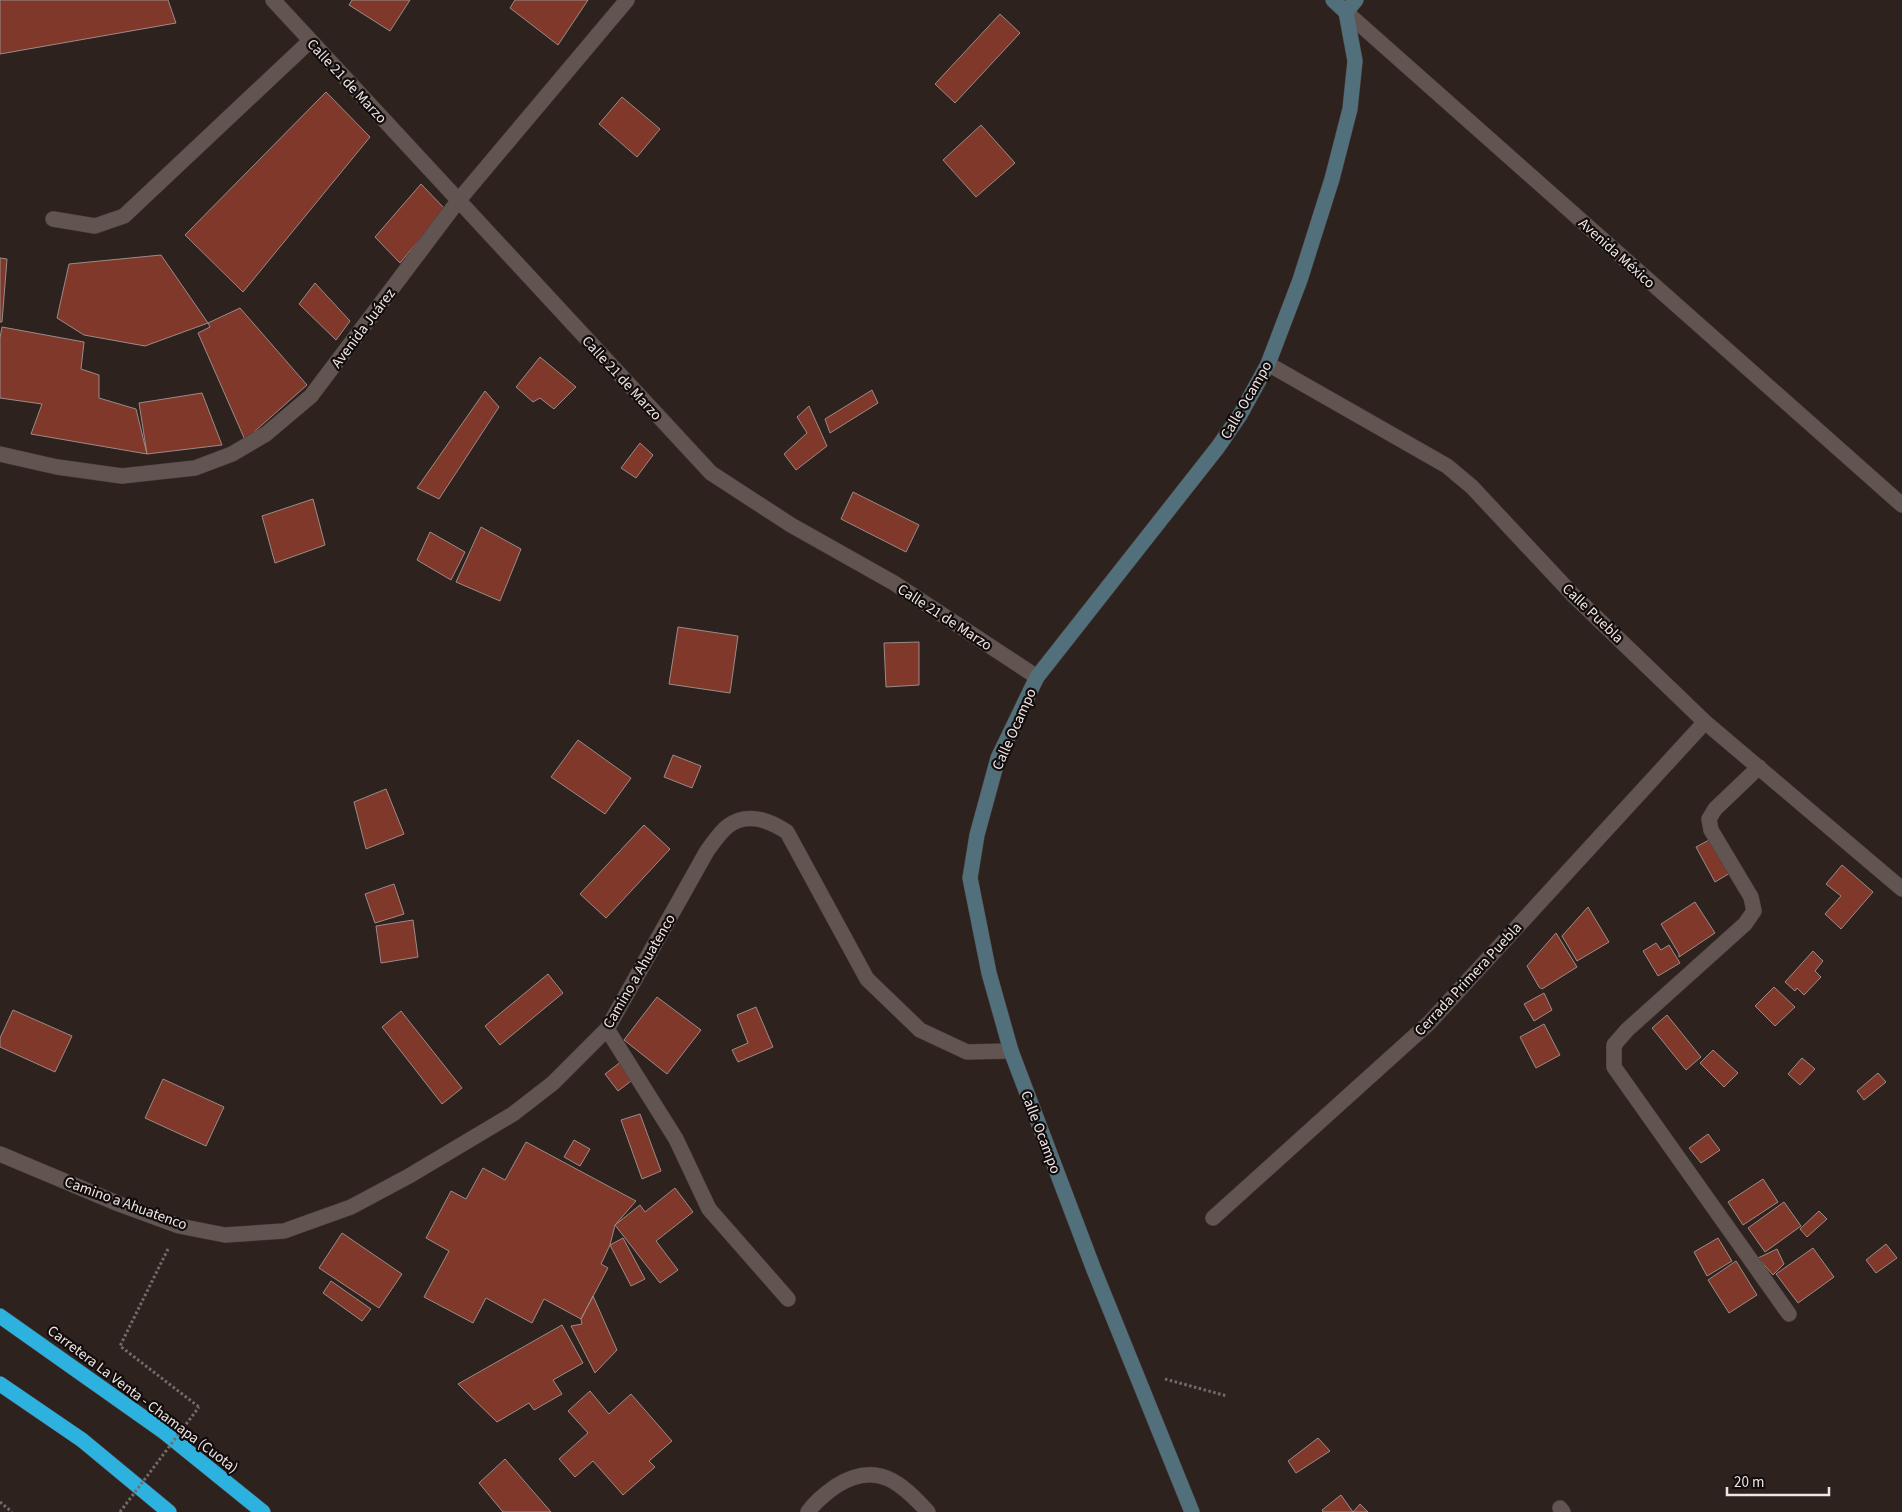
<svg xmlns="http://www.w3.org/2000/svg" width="1902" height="1512" viewBox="0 0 1902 1512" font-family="'Source Sans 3',sans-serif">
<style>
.building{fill:#80382b;stroke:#9a8b88}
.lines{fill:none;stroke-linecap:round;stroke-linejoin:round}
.street-casing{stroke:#4a403e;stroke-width:16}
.secondary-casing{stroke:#4a403e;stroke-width:16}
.highway-casing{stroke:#4a403e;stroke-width:16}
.path{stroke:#756b68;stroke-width:3;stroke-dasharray:2.5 2.5;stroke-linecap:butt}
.street{stroke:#625451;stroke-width:15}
.secondary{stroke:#52707b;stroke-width:15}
.highway{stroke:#2db1de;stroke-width:15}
.path-bridge{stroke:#756b68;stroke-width:3;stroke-dasharray:2.5 2.5;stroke-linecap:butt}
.labels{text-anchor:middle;stroke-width:4.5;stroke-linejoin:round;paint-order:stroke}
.street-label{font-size:15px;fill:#eee6e4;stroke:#120d0c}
</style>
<rect width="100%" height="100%" fill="#2e221f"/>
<path class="building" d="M0 0H168L176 23 0 54Z
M352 0H410L390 31 349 5Z
M515 0H588L558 45 510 8Z
M1000 14 1020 33 955 103 935 84Z
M326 92 370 137 243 292 185 235Z
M622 97 660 129 637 157 599 124Z
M981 125 1015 163 976 197 943 160Z
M421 184 445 209 400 263 375 237Z
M161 255 208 323 145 346 84 335 57 318 69 264Z
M0 258 7 259 2 322H0Z
M315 283 350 321 336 340 299 304Z
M240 308 307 385 245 440 198 333 210 327 208 323Z
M2 327 84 342 81 369 99 375V398L136 409 147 454 31 434 42 404 0 398V338Z
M540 357 576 387 554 409 540 398 533 402 516 387Z
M872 390 878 403 830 433 825 419Z
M485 391 499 407 439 499 417 488Z
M202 393 222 445 147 454 139 403Z
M809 406 827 446 796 470 784 454 807 433 797 417Z
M640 443 653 455 636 478 621 468Z
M853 492 919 525 906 552 841 519Z
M313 499 325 545 275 563 262 516Z
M481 527 521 549 500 601 456 582Z
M430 532 465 552 451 580 417 560Z
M678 627 738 636 730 693 669 684Z
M919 642V685L886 687 884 643Z
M578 740 631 778 605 814 551 777Z
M673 755 701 766 692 788 664 777Z
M386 789 404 834 366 849 354 802Z
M644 825 670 849 606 918 580 894Z
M1711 839 1730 873 1715 882 1696 847Z
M1842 865 1873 892 1841 929 1825 914 1841 896 1826 884Z
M394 884 404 914 375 923 365 894Z
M1695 902 1715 933 1679 957V954L1661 924Z
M1588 907 1609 942 1577 961 1562 936Z
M413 920 418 957 381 963 376 926Z
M1556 933 1577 967 1542 989 1539 987 1527 966Z
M1656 943 1661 950 1669 945 1680 963 1658 976 1643 951Z
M1813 951 1823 961 1815 971 1821 977 1804 995 1797 988 1795 991 1785 982Z
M548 974 563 993 500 1045 485 1026Z
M1774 987 1795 1007 1775 1026 1755 1006Z
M1544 993 1552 1010 1534 1021 1524 1004Z
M657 997 701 1030 667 1074 624 1040Z
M756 1007 773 1047 738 1062 732 1050 748 1043 737 1015Z
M13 1010 72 1036 55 1072 0 1047V1038Z
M401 1011 462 1088 442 1104 382 1027Z
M1667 1015 1701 1057 1686 1070 1652 1028Z
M1544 1024 1560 1055 1536 1068 1520 1037Z
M1713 1050 1738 1073 1724 1087 1700 1063Z
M1802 1058 1815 1069 1800 1085 1788 1074Z
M622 1061 635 1078 618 1091 605 1074Z
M1878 1073 1886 1082 1864 1100 1857 1091Z
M163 1079 224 1107 206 1146 145 1118Z
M640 1114 661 1171 642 1179 621 1120Z
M1708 1134 1720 1150 1701 1163 1689 1148Z
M574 1140 590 1149 580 1166 564 1157Z
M526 1142 636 1201 615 1225 610 1245 601 1264 608 1268 581 1319 544 1299 532 1323 486 1298 473 1323 424 1297 449 1251 426 1238 451 1191 466 1199 483 1168 505 1180Z
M1763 1179 1778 1202 1743 1225 1728 1202Z
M675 1188 693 1212 656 1241 678 1270 660 1283 615 1225 640 1205 645 1212Z
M1784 1202 1801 1226 1765 1252 1748 1228Z
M1819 1211 1827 1219 1807 1237 1800 1229Z
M342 1233 402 1274 379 1308 319 1268Z
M623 1238 645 1279 631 1286 610 1245Z
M1718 1238 1732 1261 1707 1276 1694 1252Z
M1886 1244 1897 1258 1876 1273 1866 1260Z
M1813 1248 1834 1277 1798 1303 1776 1274Z
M1777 1249 1784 1264 1773 1275 1758 1258Z
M1736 1261 1757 1295 1729 1313 1708 1280Z
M331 1281 371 1309 362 1321 323 1293Z
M593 1296 617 1350 595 1373 571 1326 582 1324 581 1319Z
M562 1325 583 1363 553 1380 562 1394 534 1410 529 1403 497 1422 458 1384Z
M590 1391 609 1414 631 1394 672 1441 649 1461 655 1467 623 1495 593 1461 575 1477 559 1459 588 1433 568 1411Z
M1318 1438 1330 1451 1296 1473 1288 1461Z
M505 1459 551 1512H503L479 1483Z
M1341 1495 1353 1512 1360 1504 1368 1512H1323L1322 1510Z"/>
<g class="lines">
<g class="street-casing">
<path id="street" d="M273 0 711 473 791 525 894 583 1037 677
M1346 12 1902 505
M53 219 95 226 124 216 310 41
M1268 364 1447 466 1472 487 1573 595 1705 722 1902 889
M0 454 57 467 122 476 195 468 232 454 266 434 311 396 458 201 627 0
M1759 767 1715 809 1709 819 1711 830 1751 897 1754 911 1745 924 1627 1030 1614 1045V1067L1789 1314
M607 1029 676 1139 709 1209 788 1299
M0 1154 119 1204 179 1226 225 1235 284 1231 351 1207 409 1176 513 1114 553 1083 607 1029 707 851C713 843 720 832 728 826 747 812 769 820 787 832L867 979 920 1030 967 1052 1011 1051
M1213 1218 1429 1023 1705 722
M1560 1508 1563 1512
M808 1512C815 1502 826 1493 836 1486 876 1461 900 1481 928 1512"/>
</g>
<g class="secondary-casing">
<path id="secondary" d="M1333 0 1346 12
M1346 12 1356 0
M1192 1512 1094 1270 1011 1051 989 973 970 878 977 835 998 758 1037 677 1218 447 1240 415 1268 364 1300 280 1332 179 1350 109 1355 61 1346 12"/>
</g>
<g class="highway-casing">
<path id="highway" d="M0 1316 164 1432 263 1512
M0 1384 82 1440 169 1512"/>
</g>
<path class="path" d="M168 1249 120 1346 199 1407
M1165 1379 1227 1396
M0 1502 12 1512"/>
<use href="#street" class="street"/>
<use href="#secondary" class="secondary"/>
<use href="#highway" class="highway"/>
<path class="path-bridge" d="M120 1512 199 1407"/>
</g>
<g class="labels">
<g class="street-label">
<text transform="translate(347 81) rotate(47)" y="5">Calle 21 de Marzo</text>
<text transform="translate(1617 253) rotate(42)" y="5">Avenida México</text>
<text transform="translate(363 328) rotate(-53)" y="5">Avenida Juárez</text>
<text transform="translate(622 378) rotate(47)" y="5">Calle 21 de Marzo</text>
<text transform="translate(1246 400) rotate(-60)" y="5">Calle Ocampo</text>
<text transform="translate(1593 613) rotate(44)" y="5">Calle Puebla</text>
<text transform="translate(945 617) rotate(33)" y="5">Calle 21 de Marzo</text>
<text transform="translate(1014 729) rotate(-66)" y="5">Calle Ocampo</text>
<text transform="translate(639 971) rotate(-60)" y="5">Camino a Ahuatenco</text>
<text transform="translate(1468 979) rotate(-47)" y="5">Cerrada Primera Puebla</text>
<text transform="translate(1041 1132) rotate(69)" y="5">Calle Ocampo</text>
<text transform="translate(126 1203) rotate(20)" y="5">Camino a Ahuatenco</text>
<text transform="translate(143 1399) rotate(37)" y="5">Carretera La Venta - Chamapa (Cuota)</text>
</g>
</g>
<path d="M1727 1487v8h102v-8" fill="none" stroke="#eee6e4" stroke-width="2.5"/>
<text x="1734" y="1487" font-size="15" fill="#eee6e4" stroke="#120d0c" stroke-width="4" paint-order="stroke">20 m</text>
</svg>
